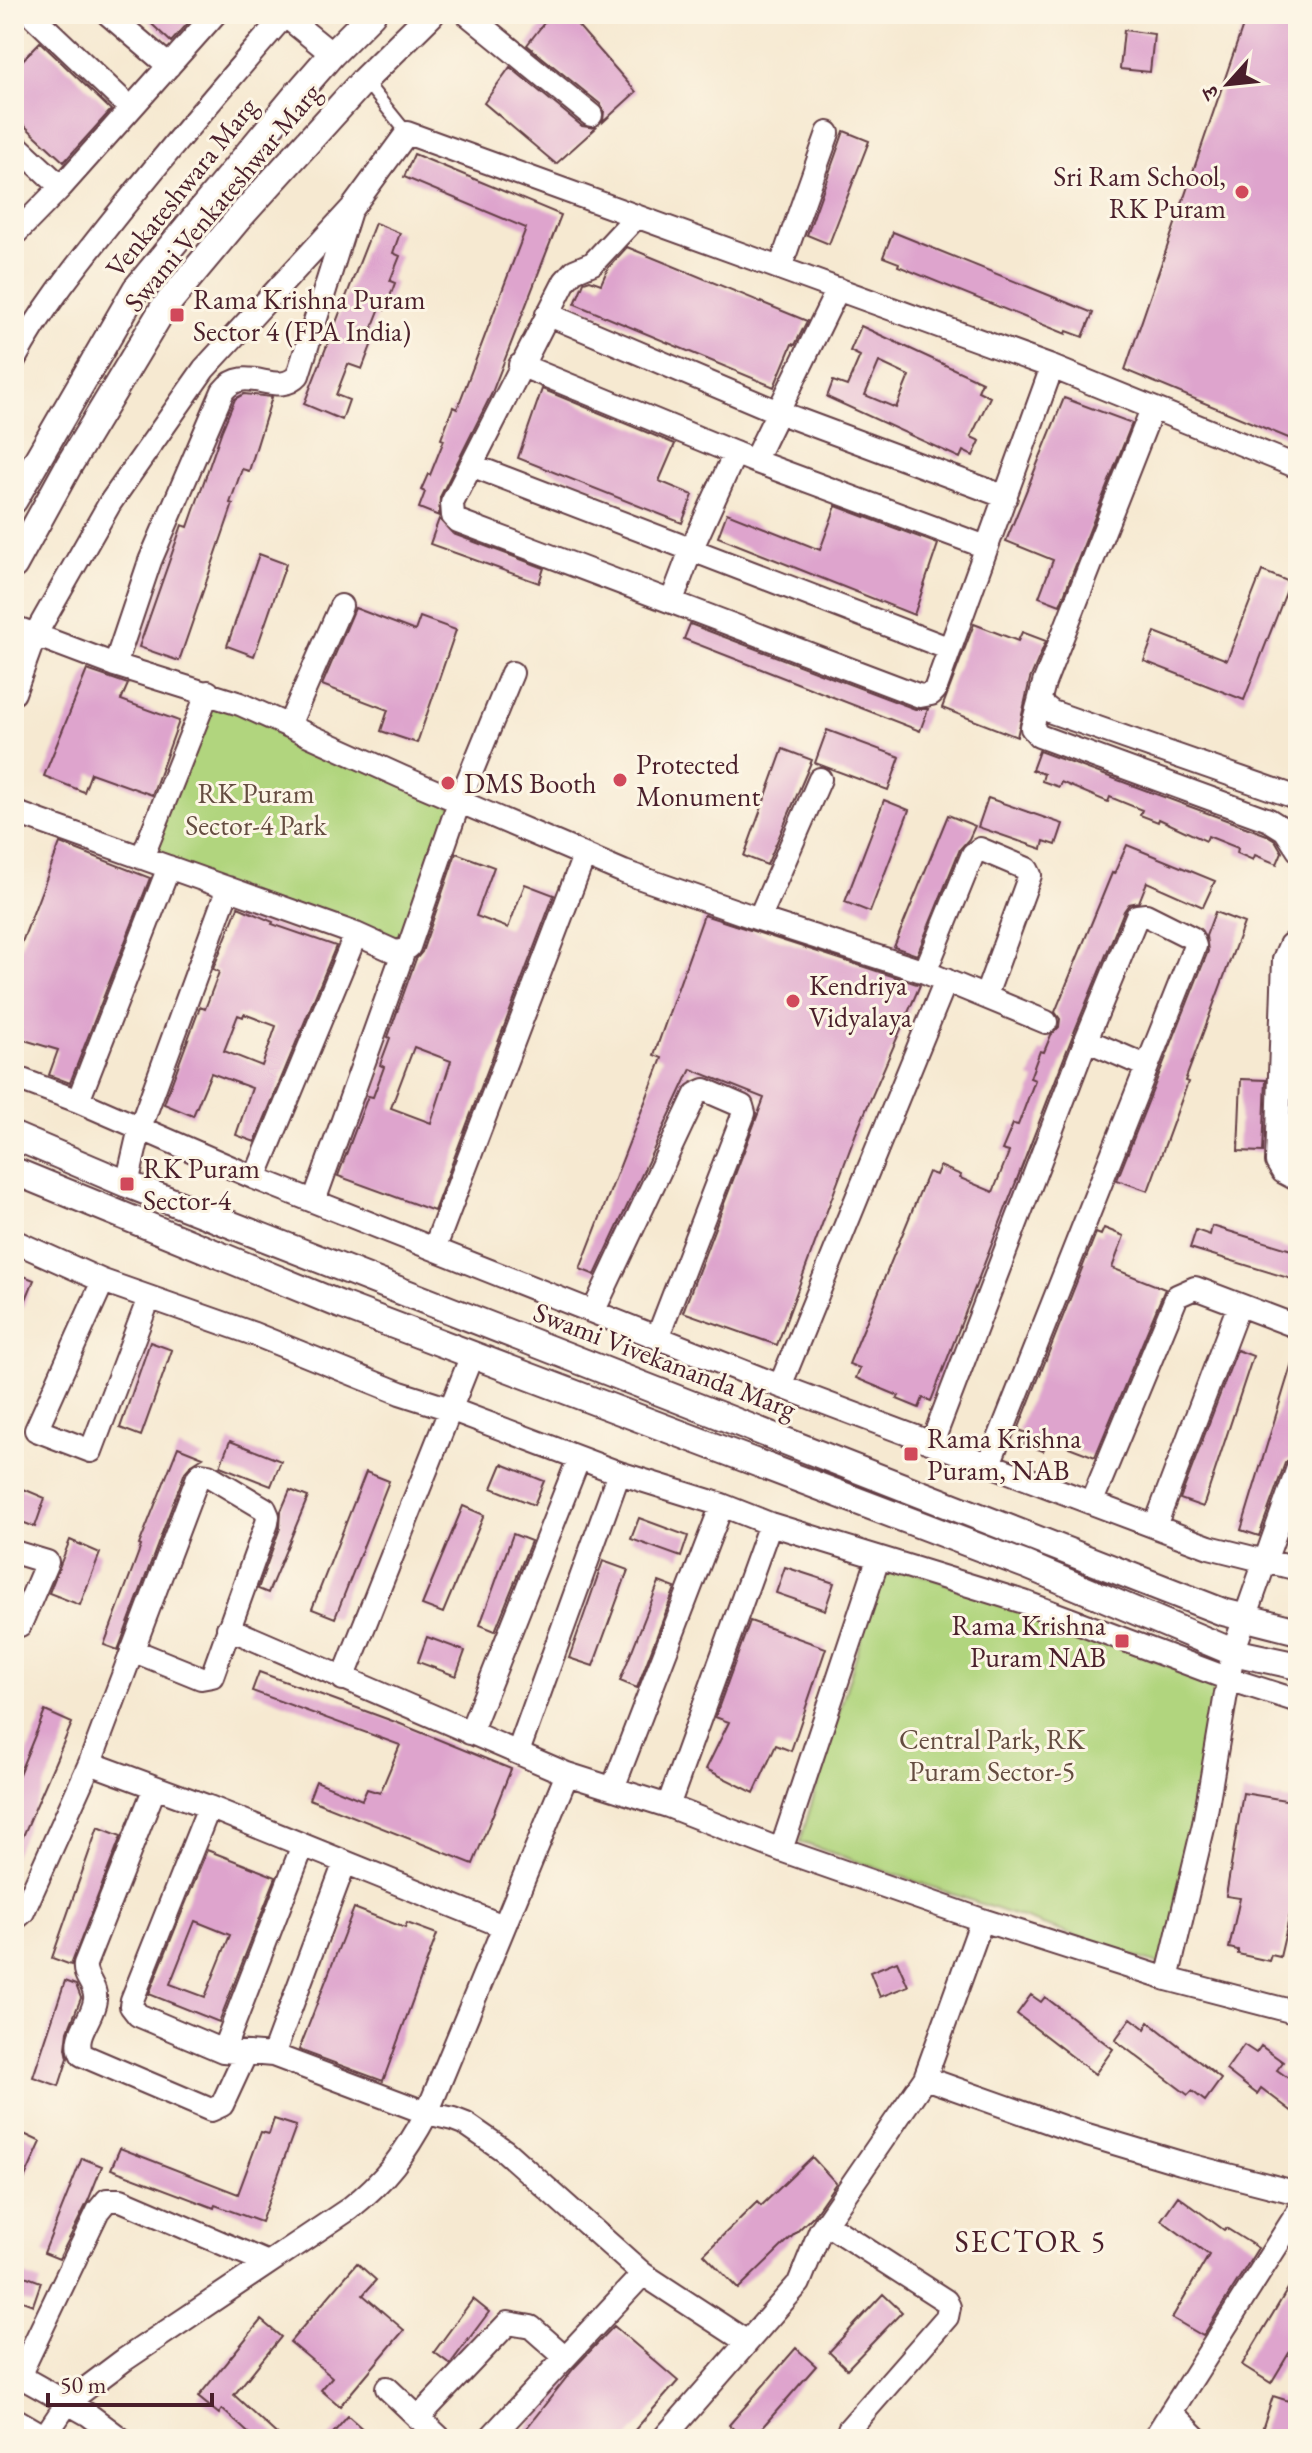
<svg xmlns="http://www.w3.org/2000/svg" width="1312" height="2453" viewBox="0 0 1312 2453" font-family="'EB Garamond','Noto Serif Devanagari',serif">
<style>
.green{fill:#b1d57e;stroke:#7e7a54;stroke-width:2}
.building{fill:#dea4cd;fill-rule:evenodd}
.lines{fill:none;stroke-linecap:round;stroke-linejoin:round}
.service-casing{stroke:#643d44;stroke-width:15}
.minor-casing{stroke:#643d44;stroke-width:26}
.tertiary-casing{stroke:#643d44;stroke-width:30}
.service{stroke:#fff;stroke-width:11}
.minor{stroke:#fff;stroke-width:22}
.tertiary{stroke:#fff;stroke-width:26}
.poi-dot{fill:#d1495b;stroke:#fcf5e5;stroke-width:3}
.labels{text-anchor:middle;stroke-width:6;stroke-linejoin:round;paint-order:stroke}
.poi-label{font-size:28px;fill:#4a1f2b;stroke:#fcf5e5;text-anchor:start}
.street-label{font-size:28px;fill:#4a1f2b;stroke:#fcf5e5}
.park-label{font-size:28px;fill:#644c40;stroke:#fcf5e5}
.neighbourhood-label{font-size:30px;letter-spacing:2px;fill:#4a1f2b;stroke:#fcf5e5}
</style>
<rect width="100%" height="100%" fill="#fcf5e5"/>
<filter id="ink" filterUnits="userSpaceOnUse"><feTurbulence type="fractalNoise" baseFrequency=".0125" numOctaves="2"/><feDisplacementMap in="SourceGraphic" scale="16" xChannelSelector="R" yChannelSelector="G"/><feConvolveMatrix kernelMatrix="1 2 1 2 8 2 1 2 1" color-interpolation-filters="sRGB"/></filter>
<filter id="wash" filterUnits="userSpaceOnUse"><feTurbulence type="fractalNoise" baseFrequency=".006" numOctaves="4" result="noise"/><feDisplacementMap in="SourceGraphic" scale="32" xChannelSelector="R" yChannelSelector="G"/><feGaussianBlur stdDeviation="1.8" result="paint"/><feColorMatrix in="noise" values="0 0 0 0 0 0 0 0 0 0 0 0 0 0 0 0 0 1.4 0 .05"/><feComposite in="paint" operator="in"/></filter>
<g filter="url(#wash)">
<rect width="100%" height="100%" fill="#f6e9d1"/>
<path class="green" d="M208 692 457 808 403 953 142 858Z
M884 1563 937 1580 1227 1687 1163 1966 800 1842Z"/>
<g id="blocks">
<path class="building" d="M141 14H185L191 20 171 42Z
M551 14H568L636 92 603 122 604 111 600 104 527 45Z
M1247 14H1298V442L1125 370Z
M1124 30 1154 34 1150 72 1120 69Z
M40 42 111 110 64 162 14 116V69Z
M510 67 582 126 596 128 556 164 484 103Z
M844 131 869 141 829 244 807 235Z
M414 154 561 215 491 395 440 497 439 516 419 508 425 492 421 490 428 474 430 475 444 440 441 439 453 407 457 409 526 228 404 177Z
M375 223 400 233 393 253 400 256 390 281 395 283 385 310 380 308 367 341 372 343 362 369 348 364 336 395 349 400 342 420 304 404Z
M893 232 1093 313 1083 337 1067 331 1066 334 898 266 899 263 883 257Z
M627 247 807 321 795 345 792 344 774 387 575 304 584 282 590 280 601 284 608 268Z
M861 326 982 382 978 391 990 397 971 437 980 441 973 456 963 451 960 458 827 397 833 381 847 386 860 356 850 351ZM879 362 909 376 896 408 865 395Z
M542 389 675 444 659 481 693 495 682 523 518 458Z
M244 394 272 397 249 471 242 469 230 503 233 504 179 661 139 647 182 525 188 527 222 430 235 399Z
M1064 398 1132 423 1060 605 1039 597 1053 560 1006 541Z
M836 506 938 544 914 615 718 537 727 513 820 550Z
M439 519 453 534 544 568 539 583 430 544Z
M259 554 286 564 254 656 227 646Z
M1262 571 1290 582 1244 700 1144 661 1155 632 1227 660Z
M355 608 415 631 420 617 456 630 417 743 381 731 388 710 322 685Z
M690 624 915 709H928L920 731 684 639Z
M974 624 1018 641 1022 632 1046 641 1030 679 1017 737 942 708Z
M87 670 128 684 121 700 179 721 152 795 91 773 84 792 44 776Z
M827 730 900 757 888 790 815 763Z
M783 749 812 760 767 865 744 856Z
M1039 751 1267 835 1275 840 1282 852 1277 864 1255 855 1253 860 1237 853 1238 848 1208 836 1206 841 1159 819 1158 822 1140 815 1142 810 1110 797 1108 802 1061 782 1059 787 1042 781 1044 774 1032 770Z
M988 798 1063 824 1056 845 1044 841 1042 849 978 827Z
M884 800 909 810 870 912 845 902Z
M948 815 975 826 969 839 960 849 917 955 894 947Z
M60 843 150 878 70 1083 49 1075 58 1050 14 1037V963Z
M1127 845 1215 881 1203 907 1147 882 1139 902 1129 904 1124 911 1073 1035 931 1401 923 1398 919 1408 897 1399 899 1396 856 1378 860 1368 849 1364 928 1172 936 1175 940 1166 961 1175 960 1178 993 1192 1009 1152 1002 1150 1013 1124 1018 1125 1035 1080 1030 1078 1040 1051 1044 1052 1051 1035 1059 1027 1060 1019 1055 1012 1112 873 1114 874Z
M456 853 494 867 476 916 508 928 525 884 554 895 434 1211 338 1176 368 1096 373 1097 384 1067 380 1065 390 1038 388 1037 416 959 422 952ZM414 1047 451 1061 431 1123 391 1108Z
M238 907 273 922 272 924 336 946 255 1142 236 1135 252 1088 211 1073 193 1116 164 1104 200 1007 205 1009 219 972 213 969ZM244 1014 276 1026 262 1066 224 1051 238 1015 243 1017Z
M1215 912 1244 923 1185 1081 1188 1082 1148 1191 1117 1180 1208 951 1206 936Z
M704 915 920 985 856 1133 777 1345 683 1312 764 1098 691 1069 595 1275 580 1269 662 1058 654 1055Z
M1241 1079 1266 1080 1263 1152 1238 1151Z
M1294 1081H1298V1133H1292Z
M1212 1226 1298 1252V1281L1190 1248 1196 1230 1210 1235Z
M1104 1228 1124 1236 1112 1268 1165 1289 1095 1457 1048 1439 1043 1451 1024 1444 1028 1433 1018 1430 1096 1233 1101 1235Z
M14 1272 34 1280 15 1326H14Z
M150 1342 172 1350 141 1436 120 1428Z
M1237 1350 1253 1356 1203 1507 1180 1499Z
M1294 1356H1298V1444L1295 1454 1285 1463 1259 1536 1241 1530Z
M230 1441 281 1461 271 1486 220 1466Z
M178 1447 203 1457 192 1464 185 1472 118 1650 104 1645 141 1546 139 1545Z
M502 1464 544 1481 534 1505 492 1488Z
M366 1472 389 1481 335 1618 312 1609Z
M14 1485 45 1498 35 1527 14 1519Z
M290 1490 308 1497 268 1593 258 1589 280 1528 281 1511Z
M463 1506 484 1515 443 1613 422 1605Z
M639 1518 688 1536 681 1557 631 1539Z
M513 1534 531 1541 495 1631 480 1625Z
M70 1540 100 1553 80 1605 49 1593Z
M603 1561 628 1570 593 1666 569 1658Z
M785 1567 834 1583 825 1610 776 1593Z
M659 1582 675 1588 637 1688 620 1681Z
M750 1621 826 1648 791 1751 776 1745 754 1793 706 1769 729 1722 715 1717Z
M427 1637 465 1651 456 1676 418 1662Z
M259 1672 398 1723 511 1769 473 1864 309 1799 316 1781 362 1800 367 1789 380 1793 400 1745 252 1691Z
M45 1711 72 1723 14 1857V1786Z
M1243 1793 1298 1802V1911L1291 1910 1280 1957 1271 1955 1269 1961 1238 1954V1950L1229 1948 1240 1898 1226 1896Z
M98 1827 121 1836 71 1965 52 1958Z
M207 1850 276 1877 219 2022 149 1994ZM195 1921 230 1935 205 1997 170 1984Z
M354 1908 405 1928 407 1923 437 1934 383 2081 299 2050Z
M897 1961 908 1986 880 1997 870 1972Z
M65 1981 76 1985 81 1998 68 2031 66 2048 68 2058 59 2086 33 2077Z
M1031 1995 1041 2002 1045 1997 1113 2049 1095 2074 1017 2014Z
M1131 2018 1145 2029 1149 2022 1221 2079 1205 2101 1192 2091 1188 2095 1115 2040Z
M1244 2045 1256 2053 1261 2046 1283 2062 1277 2070 1298 2085V2116L1261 2088 1257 2094 1226 2070Z
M274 2119 296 2126 261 2222 215 2205 214 2208 111 2169 120 2148 238 2194 261 2132 269 2134Z
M24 2134 41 2142 14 2202V2157Z
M812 2157 836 2183 813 2216 738 2289 704 2254 757 2202 761 2206Z
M82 2158 102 2166 88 2201 59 2259 44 2253Z
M1178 2196 1224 2230 1226 2228 1258 2248 1203 2336 1172 2318 1209 2255 1161 2220Z
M357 2263 376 2280 363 2295 404 2330 340 2406 321 2390 332 2377 290 2342Z
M14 2272 41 2282 33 2305 14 2298Z
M1298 2272V2338L1271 2383 1242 2365Z
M883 2294 902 2312 847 2369 829 2352Z
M473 2299 489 2312 450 2364 434 2352Z
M261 2320 281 2337 234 2395 282 2439H255L222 2409 219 2414 198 2397Z
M614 2326 678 2381 627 2439H518L574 2368Z
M796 2348 816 2366 752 2439H745L729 2425Z
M1273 2396 1298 2404V2439H1259Z
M348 2416 374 2439H328Z"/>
</g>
</g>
<g filter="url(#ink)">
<use href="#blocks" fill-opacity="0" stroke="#643d44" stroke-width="2"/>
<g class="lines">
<g class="service-casing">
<path id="service" d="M365 81 407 133"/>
</g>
<g class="minor-casing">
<path id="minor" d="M31 14 130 108
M108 14 169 66
M283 14 332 54
M467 14 591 115
M14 143 61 187
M636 217 593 263 574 271 565 281 452 503 453 516 458 521 920 696 931 694 935 690 1052 367
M14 235 61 187 215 14
M780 268 828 133
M547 314 778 412 1006 497
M14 360C43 306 82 259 120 211 173 145 228 80 285 15
M520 365 754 461 986 547
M1152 409 1044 683 1039 702 1052 712 1298 798
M754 461 838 289
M471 465 950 649
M672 600 691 550 735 453
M14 627 115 665 240 704 402 777 624 872 759 919 925 972 1046 1022
M115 665 150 561 223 391C246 362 277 399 298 375L349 214
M14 693 35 635 110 503 204 369 352 208 407 133 1052 367 1298 467
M1039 702 1032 728 1039 736 1269 820 1285 830 1298 850
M289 725 341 606
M14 812 356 934 398 953 409 947 459 802 512 673
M142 858 208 692
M759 919 820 779
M1298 939 1290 945 1284 959 1277 1162 1283 1172 1298 1180
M925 972 973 854 980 849 1027 869 1030 875 986 995
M1086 1040 1146 1066
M14 1077 78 1101 255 1178 780 1386 1209 1547 1298 1569
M78 1101 169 867
M255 1178 356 934
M127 1184 140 1128 228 888
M314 1201 403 953
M14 1241 103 1281 254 1334 400 1393 450 1409 619 1473 722 1505 770 1524 1024 1602 1229 1679 1298 1701
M435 1247 584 856
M103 1281 36 1430 91 1451 149 1298
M594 1310 696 1094 705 1090 742 1106 744 1113 658 1336
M780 1386 946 980
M932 1443 1086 1040 1137 916 1146 915 1192 938 1195 946 989 1464
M1092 1501 1177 1296 1195 1288 1298 1327
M1155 1526 1239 1305
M14 1552 47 1562 20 1625 14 1623
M228 1628 567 1774 668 1806 781 1850 982 1920 1167 1979 1298 2013
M343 1679 472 1355
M470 1733 579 1458
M518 1752 619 1473
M90 1763 209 1807 503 1926
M155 1787 85 1964C83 1978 97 1985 95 2000 93 2019 72 2036 82 2055L211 2110 222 2105 246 2053
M613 1788 722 1505
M668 1806 770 1524
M209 1807 132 2000 131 2006 138 2015 223 2051 273 2055 427 2113 453 2119 466 2124 505 2151 643 2274 747 2342
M781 1850 878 1559
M14 1920 23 1912 90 1763 198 1477 201 1474 208 1475 265 1509 268 1516 267 1523 212 1676 201 1678 132 1650
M1167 1979 1204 1824 1233 1652 1298 1468
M223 2051 303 1845
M273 2055 345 1862
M925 2078 1074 2131 1181 2163 1298 2193
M825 2223 946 2301 949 2307 947 2317 849 2429 847 2439
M14 2373 89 2415 121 2439
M19 2376 98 2211 107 2200H121L268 2263
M387 2388 441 2439
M1171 2412 1198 2439
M418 2418 508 2323 531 2327 565 2357
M43 2439 68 2402 124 2360 349 2209C386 2180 405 2154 427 2113L567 1774
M489 2439 643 2274
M663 2439 799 2283 820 2231 925 2078 982 1920
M1154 2439 1298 2212"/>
</g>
<g class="tertiary-casing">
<path id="tertiary" d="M14 500 136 289 298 93 332 54 372 14
M14 565 69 465 163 309 239 218 364 80 431 14
M14 1136 127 1184 1223 1612 1298 1631
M14 1171 341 1305 1026 1565 1233 1652 1298 1666
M14 2421 45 2439"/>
</g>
<use href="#service" class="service"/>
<use href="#minor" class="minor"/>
<use href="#tertiary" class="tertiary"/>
</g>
</g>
<g class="poi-dot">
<circle cx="1242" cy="192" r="8"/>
<rect x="169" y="307" width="16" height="16" rx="4"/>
<circle cx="620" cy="780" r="8"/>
<circle cx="448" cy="783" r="8"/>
<circle cx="793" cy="1001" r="8"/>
<rect x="119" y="1176" width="16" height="16" rx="4"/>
<rect x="903" y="1446" width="16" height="16" rx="4"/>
<rect x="1114" y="1633" width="16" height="16" rx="4"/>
</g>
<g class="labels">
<g class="poi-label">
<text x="1226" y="186" text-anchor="end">Sri Ram School,<tspan x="1226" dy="32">RK Puram</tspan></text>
<text x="193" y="309">Rama Krishna Puram<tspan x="193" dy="32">Sector 4 (FPA India)</tspan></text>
<text x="636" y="774">Protected<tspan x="636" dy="32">Monument</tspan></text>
<text x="464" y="793">DMS Booth</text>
<text x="809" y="995">Kendriya<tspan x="809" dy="32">Vidyalaya</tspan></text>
<text x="143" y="1178">RK Puram<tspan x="143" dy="32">Sector-4</tspan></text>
<text x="927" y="1448">Rama Krishna<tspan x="927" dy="32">Puram, NAB</tspan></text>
<text x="1106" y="1635" text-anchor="end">Rama Krishna<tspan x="1106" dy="32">Puram NAB</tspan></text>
</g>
<g class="street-label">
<text transform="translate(181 187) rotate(-51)" y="10">Venkateshwara Marg</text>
<text transform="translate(222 197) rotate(-50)" y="10">Swami Venkateshwar Marg</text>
<text transform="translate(665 1360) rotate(21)" y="10">Swami Vivekananda Marg</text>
</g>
<g class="park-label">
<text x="256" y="803">RK Puram<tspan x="256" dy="32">Sector-4 Park</tspan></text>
<text x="992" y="1749">Central Park, RK<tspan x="992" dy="32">Puram Sector-5</tspan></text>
</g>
<g class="neighbourhood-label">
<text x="1031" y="2252">SECTOR 5</text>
</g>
</g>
<rect width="1312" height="2453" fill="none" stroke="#fcf5e5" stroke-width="48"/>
<g transform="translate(1228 84) rotate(243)" stroke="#fcf5e5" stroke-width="6" paint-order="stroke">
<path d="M0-6L14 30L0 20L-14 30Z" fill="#4a1f2b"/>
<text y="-12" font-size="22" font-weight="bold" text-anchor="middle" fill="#4a1f2b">उ</text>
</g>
<path d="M48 2393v12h164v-12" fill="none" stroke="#4a1f2b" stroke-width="4"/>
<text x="60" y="2393" font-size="24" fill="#4a1f2b" stroke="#fcf5e5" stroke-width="6" paint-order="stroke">50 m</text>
</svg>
